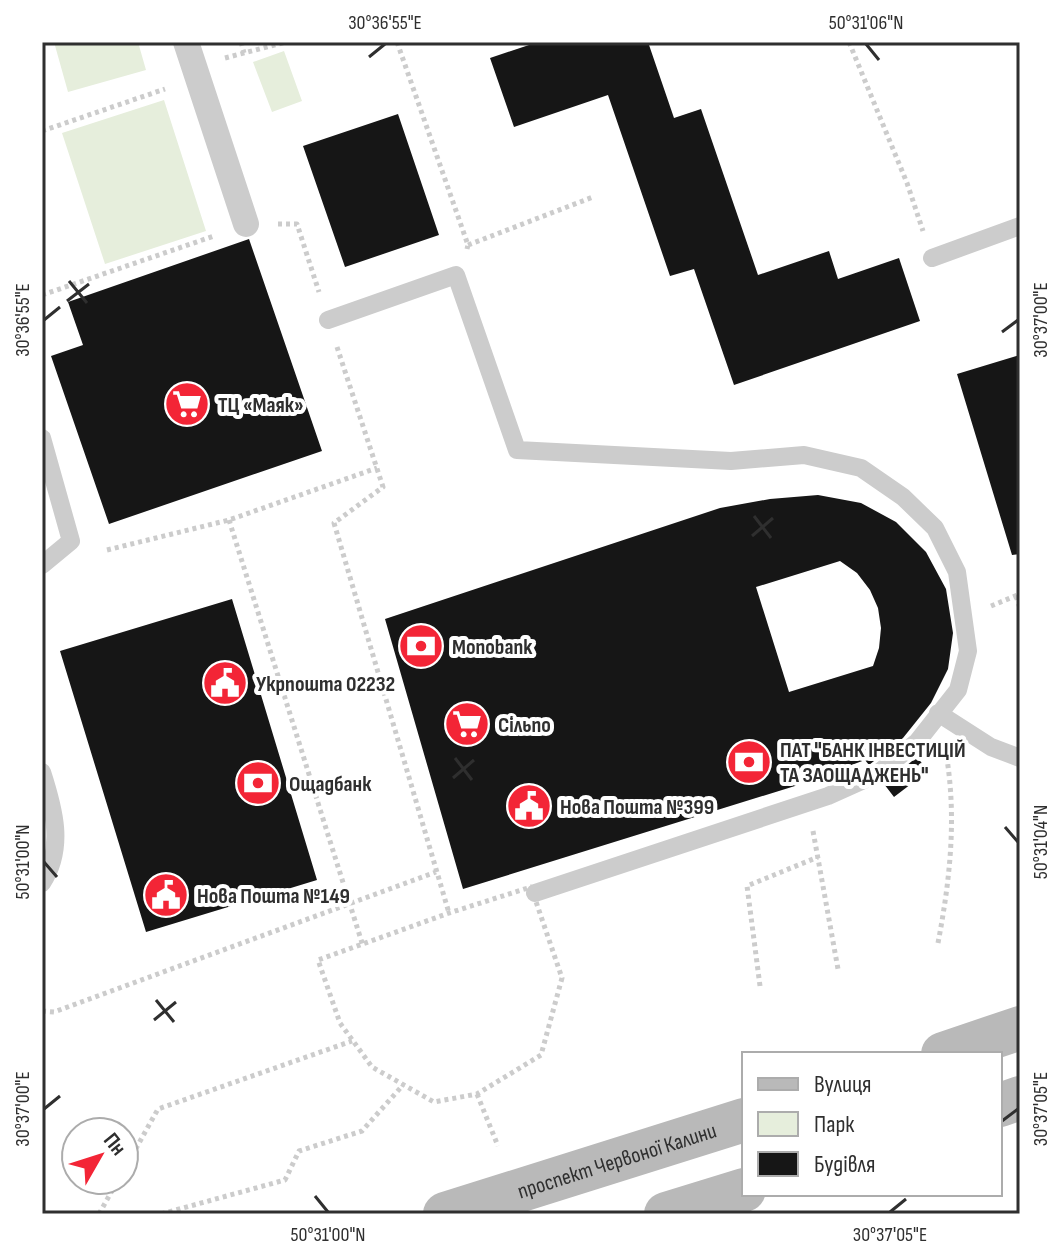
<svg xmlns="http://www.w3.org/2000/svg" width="1062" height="1256" viewBox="0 0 1062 1256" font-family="'Sofia Sans Condensed',sans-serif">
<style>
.green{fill:#e6eedc}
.building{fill:#161616;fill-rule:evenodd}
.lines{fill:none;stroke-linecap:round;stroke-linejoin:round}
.path{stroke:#ccc;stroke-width:5;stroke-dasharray:4 4;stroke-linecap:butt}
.service{stroke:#ccc;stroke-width:18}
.pedestrian{stroke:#ccc;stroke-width:26}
.secondary{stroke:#b9b9b9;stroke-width:44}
.ticks{fill:none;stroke:#2f2f2f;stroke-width:3}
.labels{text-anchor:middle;stroke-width:8;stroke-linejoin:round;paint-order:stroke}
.poi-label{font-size:22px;font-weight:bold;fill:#2f2f2f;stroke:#fff;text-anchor:start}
.street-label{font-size:22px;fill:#2f2f2f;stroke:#fff}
.neatline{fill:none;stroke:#2f2f2f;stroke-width:3}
.ticks-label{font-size:20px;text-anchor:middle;fill:#2f2f2f}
</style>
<rect width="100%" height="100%" fill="#fff"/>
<path class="green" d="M54 42H138L146 70 68 92Z
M284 51 302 101 272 112 253 62Z
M164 100 206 231 105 264 62 133Z"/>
<path class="building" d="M538 42H648L674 118 701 109 758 275 829 251 838 279 899 258 920 321 734 385 694 269 670 276 608 95 514 127 490 58Z
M398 114 439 235 345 267 303 146Z
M249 239 322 451 109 524 51 356 83 345 68 302Z
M1020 355V554L1012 555 957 374Z
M818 495 861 503 896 522 926 552 946 589 953 633 948 669 931 703 903 738 869 765 865 760 795 786 463 889 385 619 720 508 770 499ZM840 561 857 573 870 590 878 608 881 628 879 648 873 666 789 692 756 587Z
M232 599 317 880 146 932 60 651Z
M917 757 928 771 894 797 884 784Z"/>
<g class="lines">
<path class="path" d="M241 42 244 53
M397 42 468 245 467 249
M849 42 907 183 923 231
M225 58 286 42
M42 131 165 89
M278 224H297L319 292
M468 245 593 197
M42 295 214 236
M337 347 383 487 334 523 449 913
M229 520 363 946
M107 550 229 520 377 468
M1016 596 1020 608
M991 606 1020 594
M813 831 838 969
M531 887 562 978 541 1055 477 1094 434 1102 372 1067 340 1023 318 960 449 913Z
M938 943C950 880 957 817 946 753
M760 986 747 886 818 857
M42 1011 54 1012 436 872
M477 1094 498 1146
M124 1170 158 1109 352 1041
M99 1214 118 1180
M161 1214 285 1180 299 1151 362 1131 403 1085"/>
<path class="service" d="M932 258 1020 226
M328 320 456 275 517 450 731 461 804 455 861 468 903 497 935 528 957 572 968 651 958 690 917 742 877 774 828 796 535 893
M42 438 71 541 42 565
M938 713 991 747 1020 758
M42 772C54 809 65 848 42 883"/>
<path class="pedestrian" d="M186 42 246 224"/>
<g class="secondary">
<path d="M943 1054 1020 1028"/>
<path d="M1000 1105 1020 1098"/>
<path id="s1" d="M445 1214 744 1120"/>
<path d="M666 1214 744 1190"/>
</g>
</g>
<path class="ticks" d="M866 44 879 60M369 57 385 44M69 281 87 303M67 301 89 284M44 320 60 307M1002 332 1018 320M754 516 771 538M752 536 773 518M455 758 472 780M453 778 474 760M1005 827 1018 842M44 862 57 877M156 1000 174 1022M154 1020 176 1002M44 1109 60 1096M1002 1121 1018 1109M315 1196 328 1212M890 1212 906 1199"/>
<defs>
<g id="supermarket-disc" transform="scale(2.3)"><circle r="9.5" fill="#f32536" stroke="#fff"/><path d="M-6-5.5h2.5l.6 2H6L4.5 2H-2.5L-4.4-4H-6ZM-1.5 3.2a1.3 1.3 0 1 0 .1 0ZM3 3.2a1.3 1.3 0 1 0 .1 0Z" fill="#fff"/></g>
<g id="bank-disc" transform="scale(2.3)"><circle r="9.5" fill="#f32536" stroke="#fff"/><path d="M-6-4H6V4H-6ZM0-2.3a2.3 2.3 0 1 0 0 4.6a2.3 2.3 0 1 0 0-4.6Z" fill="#fff"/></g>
<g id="civic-disc" transform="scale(2.3)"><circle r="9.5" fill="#f32536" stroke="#fff"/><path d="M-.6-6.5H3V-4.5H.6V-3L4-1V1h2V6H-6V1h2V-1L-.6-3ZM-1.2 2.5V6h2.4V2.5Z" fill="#fff"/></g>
</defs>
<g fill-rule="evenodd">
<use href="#supermarket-disc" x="187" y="404"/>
<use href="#bank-disc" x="421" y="646"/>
<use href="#civic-disc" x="225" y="683"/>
<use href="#supermarket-disc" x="467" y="724"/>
<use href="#bank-disc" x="749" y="762"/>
<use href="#bank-disc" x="258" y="783"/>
<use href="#civic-disc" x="529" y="806"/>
<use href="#civic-disc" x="166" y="895"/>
</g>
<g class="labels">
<g class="poi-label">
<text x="218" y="412">ТЦ «Маяк»</text>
<text x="452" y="654">Monobank</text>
<text x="256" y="691">Укрпошта 02232</text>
<text x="498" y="732">Сільпо</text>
<text x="780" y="757">ПАТ "БАНК ІНВЕСТИЦІЙ<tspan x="780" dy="25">ТА ЗАОЩАДЖЕНЬ"</tspan></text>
<text x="289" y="791">Ощадбанк</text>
<text x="560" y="814">Нова Пошта №399</text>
<text x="197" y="903">Нова Пошта №149</text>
</g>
<g class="street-label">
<text dy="8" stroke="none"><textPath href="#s1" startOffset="180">проспект Червоної Калини</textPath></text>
</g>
</g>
<rect width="1062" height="1256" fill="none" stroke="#ffffff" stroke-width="88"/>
<rect x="742" y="1052" width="260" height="144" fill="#ffffff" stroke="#acacac" stroke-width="2"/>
<rect x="758" y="1078" width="40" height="12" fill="#b9b9b9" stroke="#acacac" stroke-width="2"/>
<text x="814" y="1092" font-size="24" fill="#2f2f2f">Вулиця</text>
<rect x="758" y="1112" width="40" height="24" fill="#e6eedc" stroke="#acacac" stroke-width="2"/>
<text x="814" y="1132" font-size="24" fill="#2f2f2f">Парк</text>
<rect x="758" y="1152" width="40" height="24" fill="#161616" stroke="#acacac" stroke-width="2"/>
<text x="814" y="1172" font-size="24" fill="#2f2f2f">Будівля</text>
<g transform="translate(100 1156) rotate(51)"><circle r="38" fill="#ffffff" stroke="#acacac" stroke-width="2"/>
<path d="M0-6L14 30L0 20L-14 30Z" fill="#f32536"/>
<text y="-12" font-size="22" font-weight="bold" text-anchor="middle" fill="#2f2f2f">Пн</text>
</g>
<rect x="44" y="44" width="974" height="1168" class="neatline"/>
<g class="ticks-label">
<text x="385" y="29">30°36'55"E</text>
<text x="866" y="29">50°31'06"N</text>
<text transform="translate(22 320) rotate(-90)" y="7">30°36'55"E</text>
<text transform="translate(1040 320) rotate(-90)" y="7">30°37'00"E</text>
<text transform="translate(1040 842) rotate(-90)" y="7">50°31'04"N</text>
<text transform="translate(22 862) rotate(-90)" y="7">50°31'00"N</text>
<text transform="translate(22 1109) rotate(-90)" y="7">30°37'00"E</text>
<text transform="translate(1040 1109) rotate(-90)" y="7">30°37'05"E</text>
<text x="328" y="1241">50°31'00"N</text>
<text x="890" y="1241">30°37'05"E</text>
</g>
</svg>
